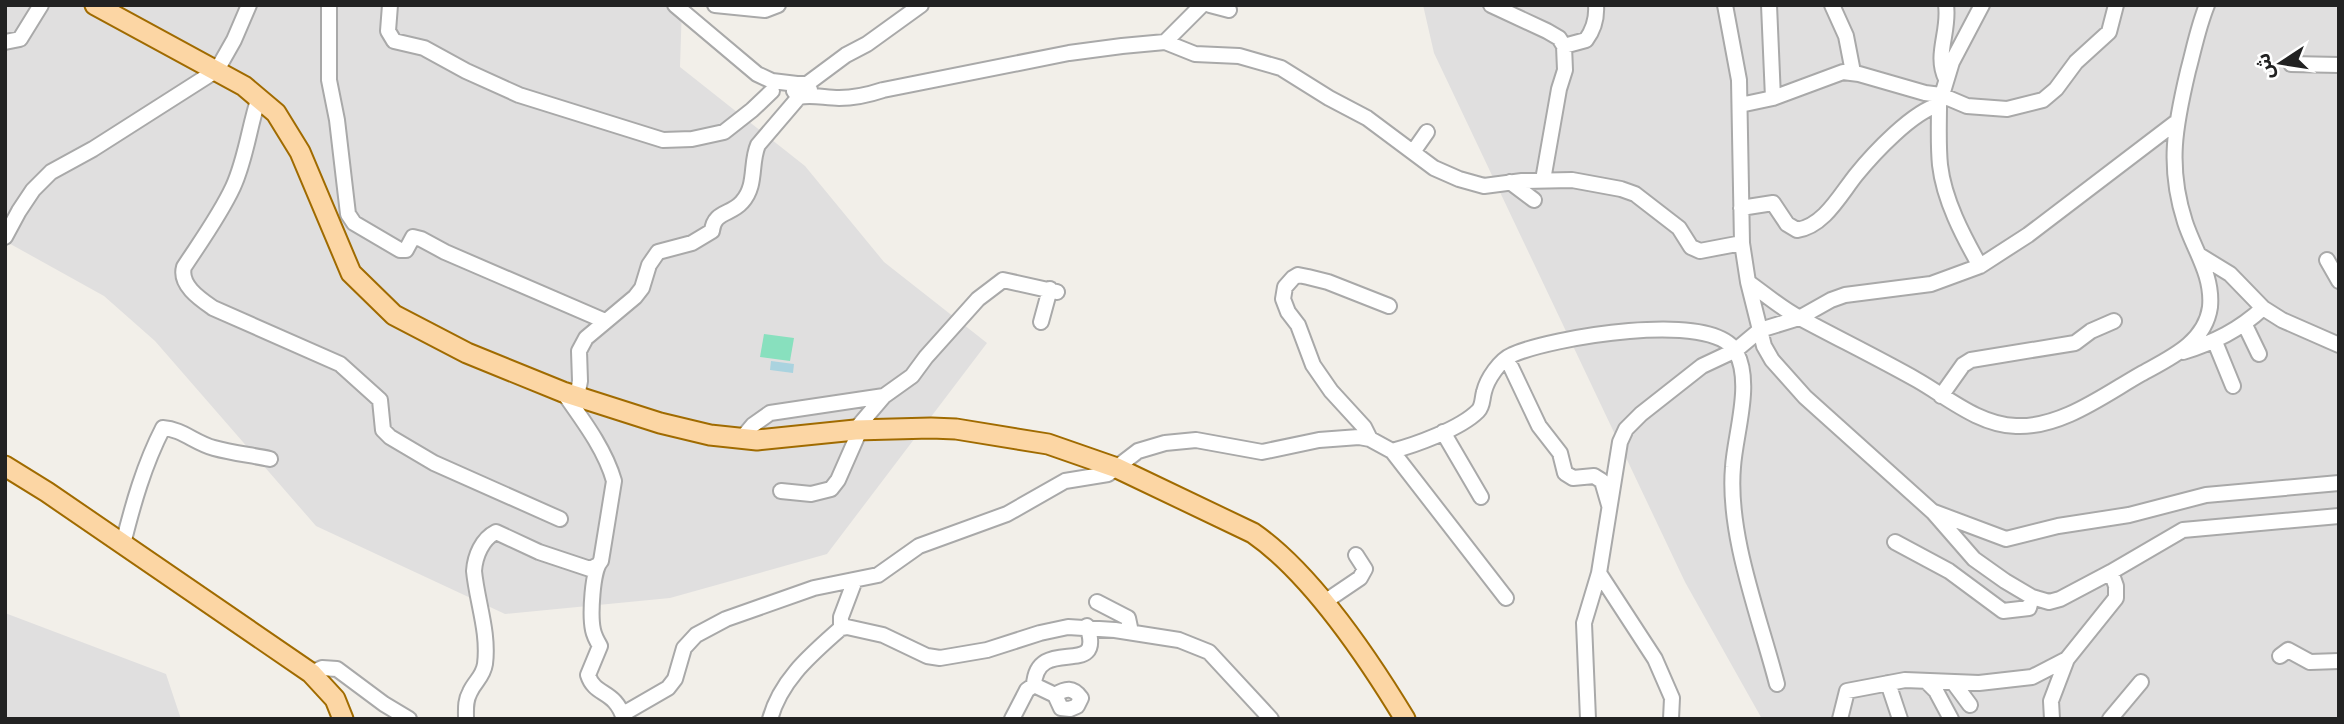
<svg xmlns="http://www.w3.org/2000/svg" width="2344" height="724" viewBox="0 0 2344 724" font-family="'Source Sans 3','Noto Sans Arabic',sans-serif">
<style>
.residential{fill:#e0dfdf}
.pitch{fill:#88e0be}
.water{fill:#aad3df}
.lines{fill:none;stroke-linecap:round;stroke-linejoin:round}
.minor-casing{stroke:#a9a9a9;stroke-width:18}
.major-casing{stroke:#a06b00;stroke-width:23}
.minor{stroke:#fff;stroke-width:14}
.major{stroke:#fcd6a4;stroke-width:19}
</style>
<rect width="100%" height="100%" fill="#f2efe9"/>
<path class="residential" d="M5 5H682L680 67 805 166 884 262 987 343 827 554 670 598 505 614 316 526 155 341 104 296 5 241Z
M1423 5H2339V719H1762L1685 582 1434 53Z
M5 613 166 674 181 719H5Z"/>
<path class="pitch" d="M764 334 794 338 790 361 760 357Z"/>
<path class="water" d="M771 361 794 364 793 373 770 370Z"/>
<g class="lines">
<g class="minor-casing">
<path id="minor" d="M329 5V80L337 120 348 214 354 223 400 250H406L413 237 421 239 445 252 605 321
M390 5 388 31 394 41 424 48 466 71 519 95 663 140 692 139 724 132 752 110 772 91
M675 5 757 74 772 81 797 84
M715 5 765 10 778 5
M1210 5 1229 10
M1491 5 1547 31 1559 38 1564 46 1565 70 1559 89 1543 180
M1725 5 1739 80 1742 243 1748 282 1764 346 1772 360 1805 397 1933 512 1974 559 2005 581 2032 597 2049 602 2060 599 2111 572 2183 530 2339 516
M1769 5 1773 98
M1832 5 1846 36 1853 72
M1946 5C1950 31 1934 55 1946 79
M5 42 20 39 41 5
M1165 42 1202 5
M1564 46 1586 40C1594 29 1597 18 1596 5
M2291 64 2339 65
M807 84 846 55 867 44 921 5
M808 95 810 90 807 84H797L794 91 799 97C812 94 825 98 839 98 854 98 868 95 883 90L1069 53 1122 46 1165 42 1195 54 1239 56 1281 68 1329 98 1367 118 1434 168 1459 179 1484 186 1522 181 1572 180 1621 189 1635 194 1679 228 1691 247 1700 251 1742 243
M259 97C249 127 246 159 233 187 220 215 201 241 184 267 179 285 200 299 213 308L340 364 380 400 383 430 390 437 434 463 560 519
M1740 105 1773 98 1843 72 1859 74 1925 93 1941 95 1967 106 2007 109 2043 100 2056 89 2076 62 2109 32 2116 5
M1939 105C1939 125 1938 145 1940 165 1944 200 1963 236 1980 266
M1413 152 1427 132
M1510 182 1534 200
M1741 208 1773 203 1787 224 1797 230C1824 226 1840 195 1856 175 1873 154 1913 111 1939 105L1952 62 1982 5
M5 237 19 211 33 190 51 172 93 149 217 70 234 40 249 5
M2199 255 2230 274 2263 308 2282 320 2339 345
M2327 260 2339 281
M1748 282C1765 294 1782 309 1800 318 1839 339 1878 358 1917 380 1947 397 1979 425 2016 426 2061 428 2104 395 2141 374 2170 358 2205 343 2210 307 2213 275 2194 250 2185 222 2167 166 2175 126 2188 71 2194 49 2198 27 2207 5
M1041 322 1050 289
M2245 325 2259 354
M2215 342 2233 386
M2183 352C2215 342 2239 330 2263 308
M1511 367 1539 426 1560 453 1565 473 1573 478 1594 476 1602 481 1609 505
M563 392C582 419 605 449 614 481L601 561C592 570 590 616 593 630 594 635 597 641 600 646L588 675C595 697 615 689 624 719
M1941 396 1963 365 1971 360 2075 343 2091 331 2114 321
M577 397 580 381 579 351 586 338 635 297 642 288 649 265 658 252 692 243 712 231C714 211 731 215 742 202 757 186 750 163 758 145L799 97
M855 430 884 396 912 376 926 357 978 299 1003 280 1057 292
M1443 432 1481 497
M742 438 753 425 770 413 884 396
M1370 439 1364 427 1331 391 1313 365 1298 325 1288 312 1283 299 1285 287 1293 278 1298 275 1308 277 1328 282 1389 306
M1392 451C1415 445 1460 429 1478 411 1483 406 1482 399 1484 392 1487 379 1500 360 1512 355 1549 338 1713 309 1736 352 1753 383 1735 434 1733 467 1727 535 1760 618 1777 684
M781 491 811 494 831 489 838 480 860 430
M1934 512 2006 539 2058 526 2129 515 2206 495 2339 483
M1895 542 1949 571 2003 611 2029 608 2032 597
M123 544C133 504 144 465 163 428 182 429 195 443 214 448 232 453 251 455 270 459
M1599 573 1655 659 1672 698 1671 719
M855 580 841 617V628L847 627 883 635 927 656 940 658 987 650 1040 633 1068 627 1115 630 1179 640 1209 652 1271 719
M1097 602 1128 618 1131 632
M1323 603 1360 578 1365 569 1356 555
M2280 656 2288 650 2310 662 2339 661
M311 673 322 668 337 669 384 704 409 719
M1926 681 1936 691 1951 719
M1953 682 1970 705
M1888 683 1900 719
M1034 685 1055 695 1061 708 1070 709 1077 706 1081 698C1073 687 1066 688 1055 695
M623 714 668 688 675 679 684 648 696 635 726 619 814 588 878 575 919 546 1007 514 1065 481 1108 474 1138 451 1165 443 1196 440 1262 452 1319 440 1359 437 1370 439 1392 451 1506 598
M466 719C466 709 465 701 470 692 475 681 483 677 485 664 489 632 477 602 474 571 475 556 482 539 496 532L539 552 590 569 596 566
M770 719C781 679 812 654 841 628
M1012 719 1027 690 1034 685C1037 633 1106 681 1087 626
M1588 719 1584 623 1599 573 1620 442 1626 429 1641 414 1702 366 1736 350 1760 330 1799 318 1831 300 1845 295 1931 284 1980 266 2028 235 2175 123
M1840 719 1847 691 1905 680 1979 683 2032 677 2067 659 2116 598V586L2111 572
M2052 719 2051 701 2067 659
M2110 719 2141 682"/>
</g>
<g class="major-casing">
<path id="major" d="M95 5 244 86 276 113 300 152 351 273 394 315 467 353 563 392 660 423 710 435 757 440 855 430 931 428 956 429 1048 444 1117 468 1253 533C1312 574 1368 658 1405 719
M5 466 47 492 311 673 335 699 343 719"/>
</g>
<use href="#minor" class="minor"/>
<use href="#major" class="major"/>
</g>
<rect width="2344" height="724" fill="none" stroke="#222222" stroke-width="14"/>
<g transform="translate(2281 63) rotate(258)" stroke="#ffffff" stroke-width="5" paint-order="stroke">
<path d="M0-5L12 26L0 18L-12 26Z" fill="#222222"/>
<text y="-10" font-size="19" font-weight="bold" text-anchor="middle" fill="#222222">ش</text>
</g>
</svg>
